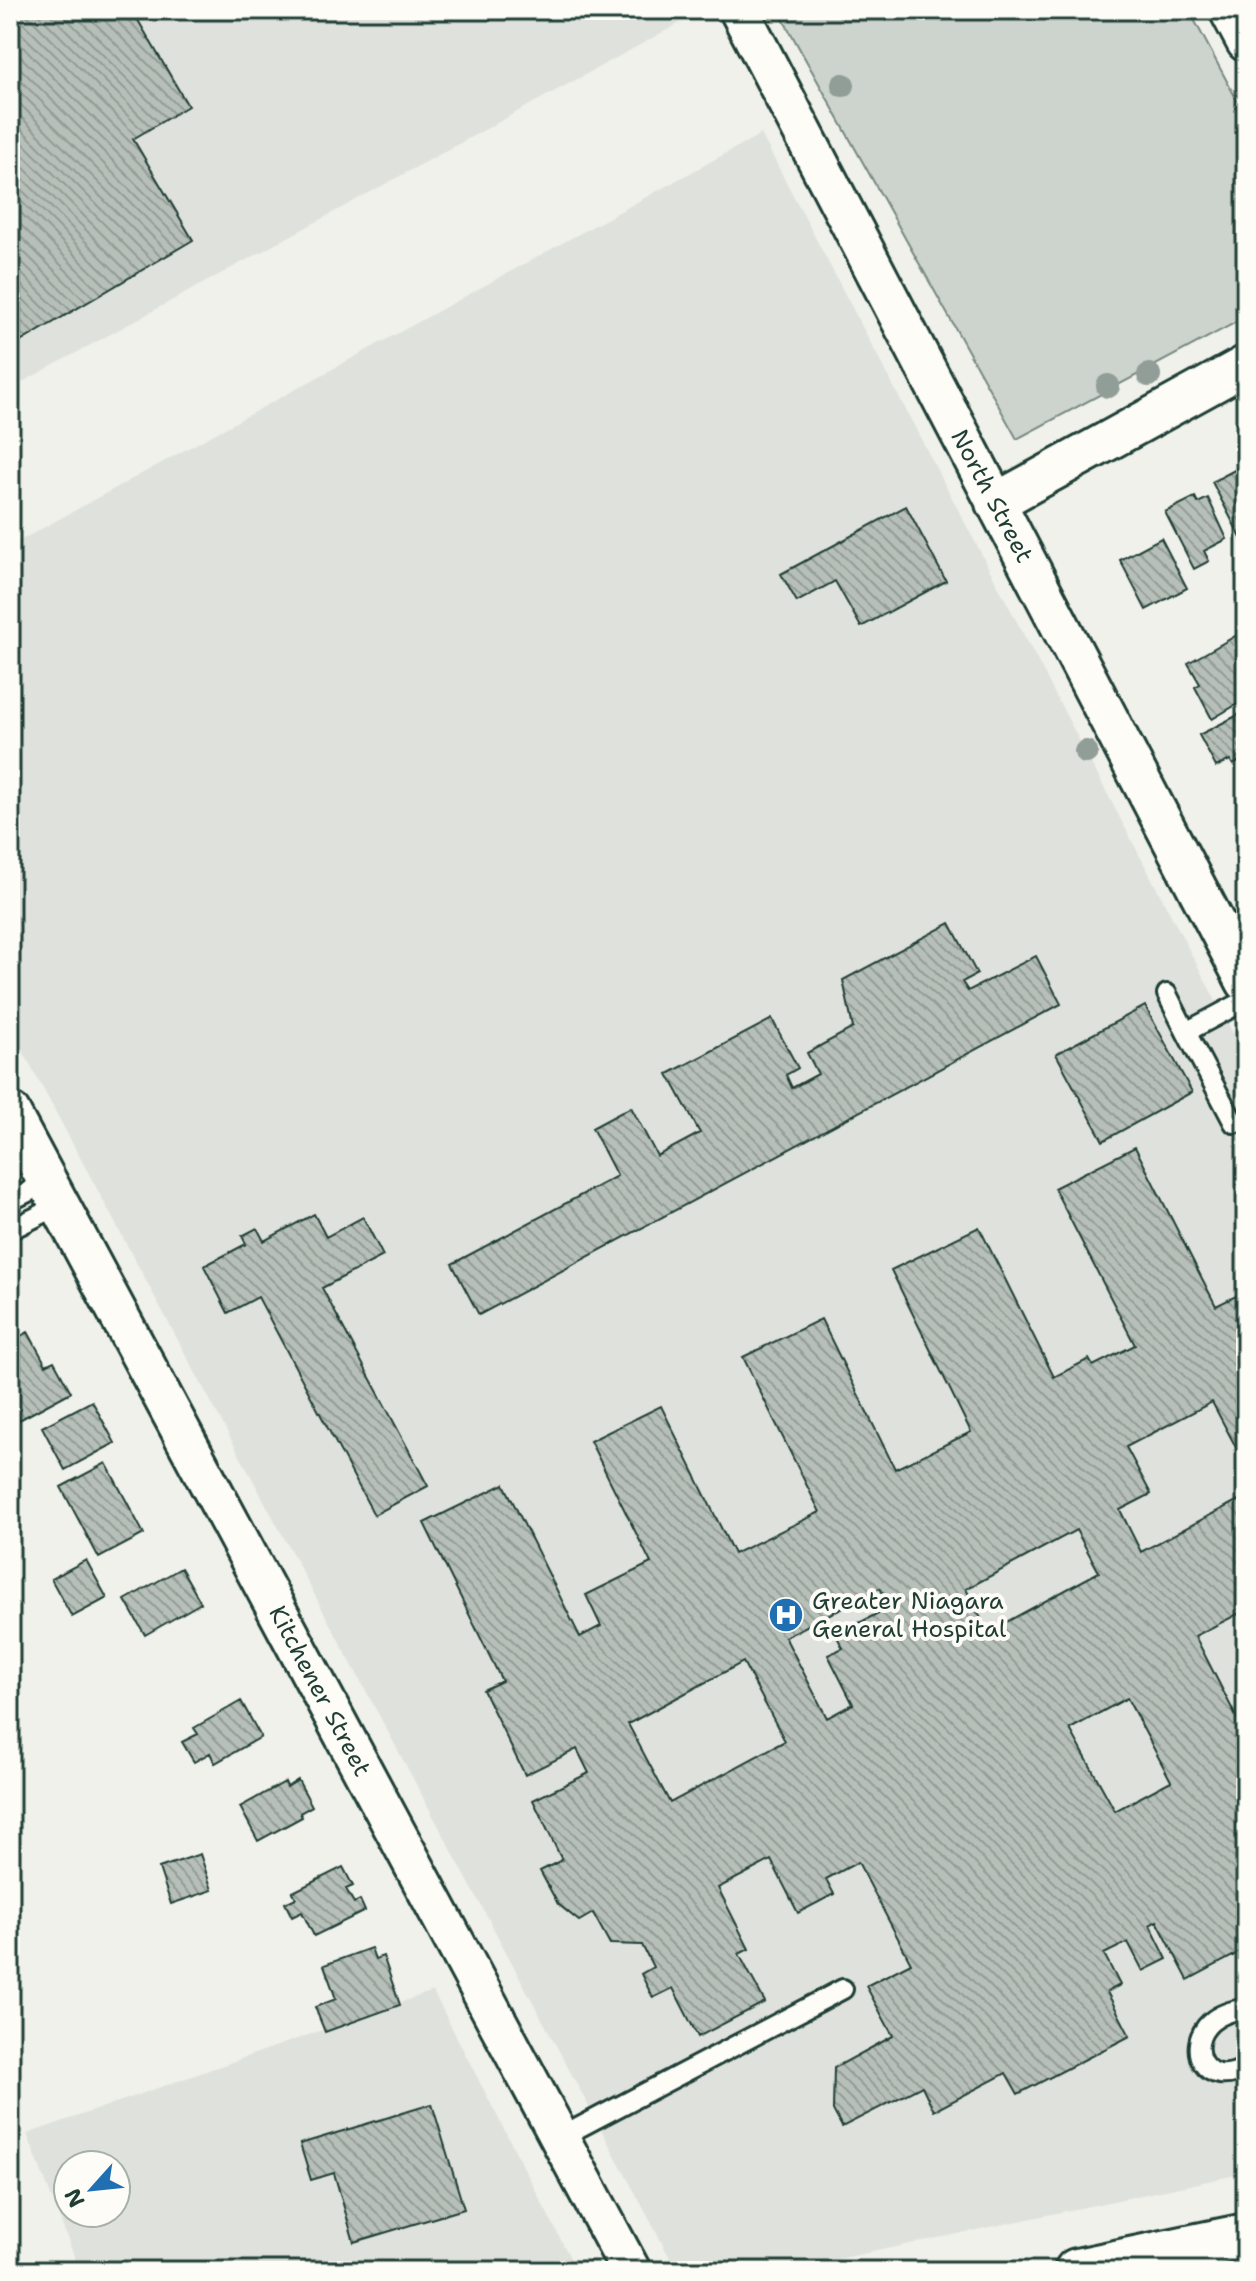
<svg xmlns="http://www.w3.org/2000/svg" width="1256" height="2281" viewBox="0 0 1256 2281" font-family="'Shantell Sans',sans-serif">
<style>
.built{fill:#dfe2dc;fill-rule:evenodd}
.green{fill:#cdd3cd;stroke:#768880;stroke-width:2}
.building{fill:url(#building-back-hatch);stroke:#1f3d34;stroke-width:2;fill-rule:evenodd}
.lines{fill:none;stroke-linecap:round;stroke-linejoin:round}
.lane-casing{stroke:#1f3d34;stroke-width:24}
.street-casing{stroke:#1f3d34;stroke-width:44}
.secondary-casing{stroke:#1f3d34;stroke-width:50}
.lane{stroke:#fdfcf7;stroke-width:18}
.street{stroke:#fdfcf7;stroke-width:38}
.secondary{stroke:#fdfcf7;stroke-width:44}
.tree{fill:#909e97}
.labels{text-anchor:middle;stroke-width:8;stroke-linejoin:round;paint-order:stroke}
.street-label{font-size:24px;fill:#1f3d34;stroke:#fdfcf7}
.poi-label{font-size:24px;fill:#1f3d34;stroke:#fdfcf7;text-anchor:start}
</style>
<defs>
<pattern id="building-back-hatch" width="6" height="6" patternUnits="userSpaceOnUse" patternTransform="scale(2)"><rect width="6" height="6" fill="#b6bfb8"/><path d="M-1 5l2 2M0 0l6 6M5-1l2 2" fill="none" stroke="#939c96"/></pattern>
</defs>
<rect width="100%" height="100%" fill="#f0f1eb"/>
<filter id="ink" filterUnits="userSpaceOnUse"><feTurbulence type="fractalNoise" baseFrequency=".0125" numOctaves="2"/><feDisplacementMap in="SourceGraphic" scale="16" xChannelSelector="R" yChannelSelector="G"/><feConvolveMatrix kernelMatrix="1 2 1 2 8 2 1 2 1" color-interpolation-filters="sRGB"/></filter>
<g filter="url(#ink)">
<path class="built" d="M10 10H673L680 23 10 389Z
M761 134 1246 1058V2173L782 2271H677L10 1027V546Z
M433 1991 577 2271H80L27 2134ZM68 2165H116V2213H68Z"/>
<path class="green" d="M778 10H1189L1246 117V317L1017 439Z"/>
<path class="building" d="M10 10H132L188 106 133 139 193 240 10 348Z
M1246 464V535L1241 538 1212 482Z
M1195 497 1198 503 1208 498 1227 539 1204 551 1209 561 1194 569 1165 512Z
M906 506 946 581 861 627 835 581 797 602 781 574Z
M1161 538 1187 588 1146 610 1120 560Z
M1246 630V699L1212 719 1195 687 1200 684 1188 663Z
M1246 711V758L1233 765 1230 760 1216 767 1199 735Z
M950 923 977 974 962 982 968 991 1036 956 1061 1004 479 1315 452 1264 617 1176 592 1128 631 1107 657 1156 700 1133 668 1074 772 1019 798 1068 786 1075 792 1088 818 1074 807 1053 853 1028 843 980Z
M1145 1006 1192 1092 1103 1141 1056 1054Z
M1135 1147 1216 1306 1246 1291V1466L1212 1402 1126 1447 1151 1494 1120 1510 1141 1552 1246 1496V1610L1195 1636 1246 1736V1949L1188 1980 1157 1921 1150 1925 1167 1959 1143 1971 1128 1942 1104 1954 1120 1985 1107 1992 1130 2036 1018 2094 1006 2073 934 2111 922 2086 842 2127 833 2110 834 2068 893 2036 866 1986 911 1963 858 1862 826 1879 834 1894 798 1913 771 1860 718 1888 749 1949 739 1954 765 2002 698 2037 673 1988 653 1998 641 1974 653 1967 642 1945 610 1944 593 1913 579 1921 558 1904 540 1871 562 1860 533 1800 589 1773 577 1749 525 1775 483 1690 502 1681 424 1523 504 1484 580 1637 601 1626 586 1595 651 1563 590 1441 661 1406 734 1554 820 1512 743 1357 821 1319 895 1469 971 1432 891 1270 979 1227 1054 1377 1089 1359 1093 1366 1135 1345 1054 1188ZM1076 1530 1099 1572 988 1632 966 1589ZM880 1588 890 1607 836 1635 843 1648 828 1655 853 1704 827 1718 785 1637ZM743 1662 785 1741 670 1803 628 1724ZM1127 1698 1171 1781 1115 1811 1070 1729Z
M314 1214 326 1237 363 1217 383 1256 322 1288 428 1486 374 1515 258 1297 228 1313 204 1266 246 1244 242 1236 257 1228 264 1241Z
M28 1332 46 1365 54 1361 71 1392 10 1425V1342Z
M92 1401 115 1443 65 1470 42 1427Z
M106 1463 144 1534 99 1558 61 1487Z
M86 1560 107 1598 72 1617 51 1579Z
M181 1568 201 1603 145 1635 125 1600Z
M241 1701 261 1737 215 1763 210 1753 194 1762 182 1742 198 1734 194 1728Z
M298 1780 312 1806 300 1813 302 1817 258 1841 240 1807 285 1782 287 1787Z
M200 1854 212 1890 171 1904 159 1868Z
M343 1867 353 1886 346 1889 354 1903 360 1900 365 1911 314 1936 302 1912 292 1917 285 1903 296 1898 293 1892Z
M371 1948 375 1959 383 1956 400 2005 325 2032 315 2007 336 1999 324 1965Z
M432 2104 464 2209 354 2242 334 2173 311 2180 300 2144Z"/>
<g class="lines">
<g class="lane-casing">
<path id="lane" d="M1167 994 1186 1032
M1234 1123 1186 1032 1246 1000
M10 1201 48 1182
M10 1230 60 1205
M1246 2008C1234 2010 1220 2014 1211 2022 1183 2047 1206 2092 1246 2067
M559 2138 843 1989"/>
</g>
<g class="street-casing">
<path id="street" d="M739 10 1246 982
M1229 10 1246 42
M995 503 1246 365
M10 1112 631 2271"/>
</g>
<g class="secondary-casing">
<path id="secondary" d="M1077 2271 1246 2236"/>
</g>
<use href="#lane" class="lane"/>
<use href="#street" class="street"/>
<use href="#secondary" class="secondary"/>
</g>
<g class="tree">
<circle cx="843" cy="85" r="12"/>
<circle cx="1149" cy="375" r="12"/>
<circle cx="1108" cy="386" r="12"/>
<circle cx="1086" cy="752" r="12"/>
</g>
</g>
<defs>
<g id="hospital-disc" transform="scale(1.8)"><circle r="9.5" fill="#1f6fb2" stroke="#fdfcf7"/><path d="M-5-5h3v3.5h4V-5h3V5h-3V1.5h-4V5h-3Z" fill="#fff"/></g>
</defs>
<g fill-rule="evenodd">
<use href="#hospital-disc" x="786" y="1615"/>
</g>
<g class="labels">
<g class="street-label">
<text transform="translate(992 496) rotate(62)" y="8">North Street</text>
<text transform="translate(320 1691) rotate(62)" y="8">Kitchener Street</text>
</g>
<g class="poi-label">
<text x="812" y="1609">Greater Niagara<tspan x="812" dy="28">General Hospital</tspan></text>
</g>
</g>
<rect width="1256" height="2281" fill="none" stroke="#fdfcf7" stroke-width="40"/>
<rect x="20" y="20" width="1216" height="2241" fill="none" stroke="#1f3d34" stroke-width="3" filter="url(#ink)"/>
<g transform="translate(92 2189) rotate(243)"><circle r="38" fill="#fdfcf7" stroke="#a4b0a9" stroke-width="2"/>
<path d="M0-6L14 30L0 20L-14 30Z" fill="#1f6fb2"/>
<text y="-12" font-size="22" font-weight="bold" text-anchor="middle" fill="#1f3d34">N</text>
</g>
</svg>
